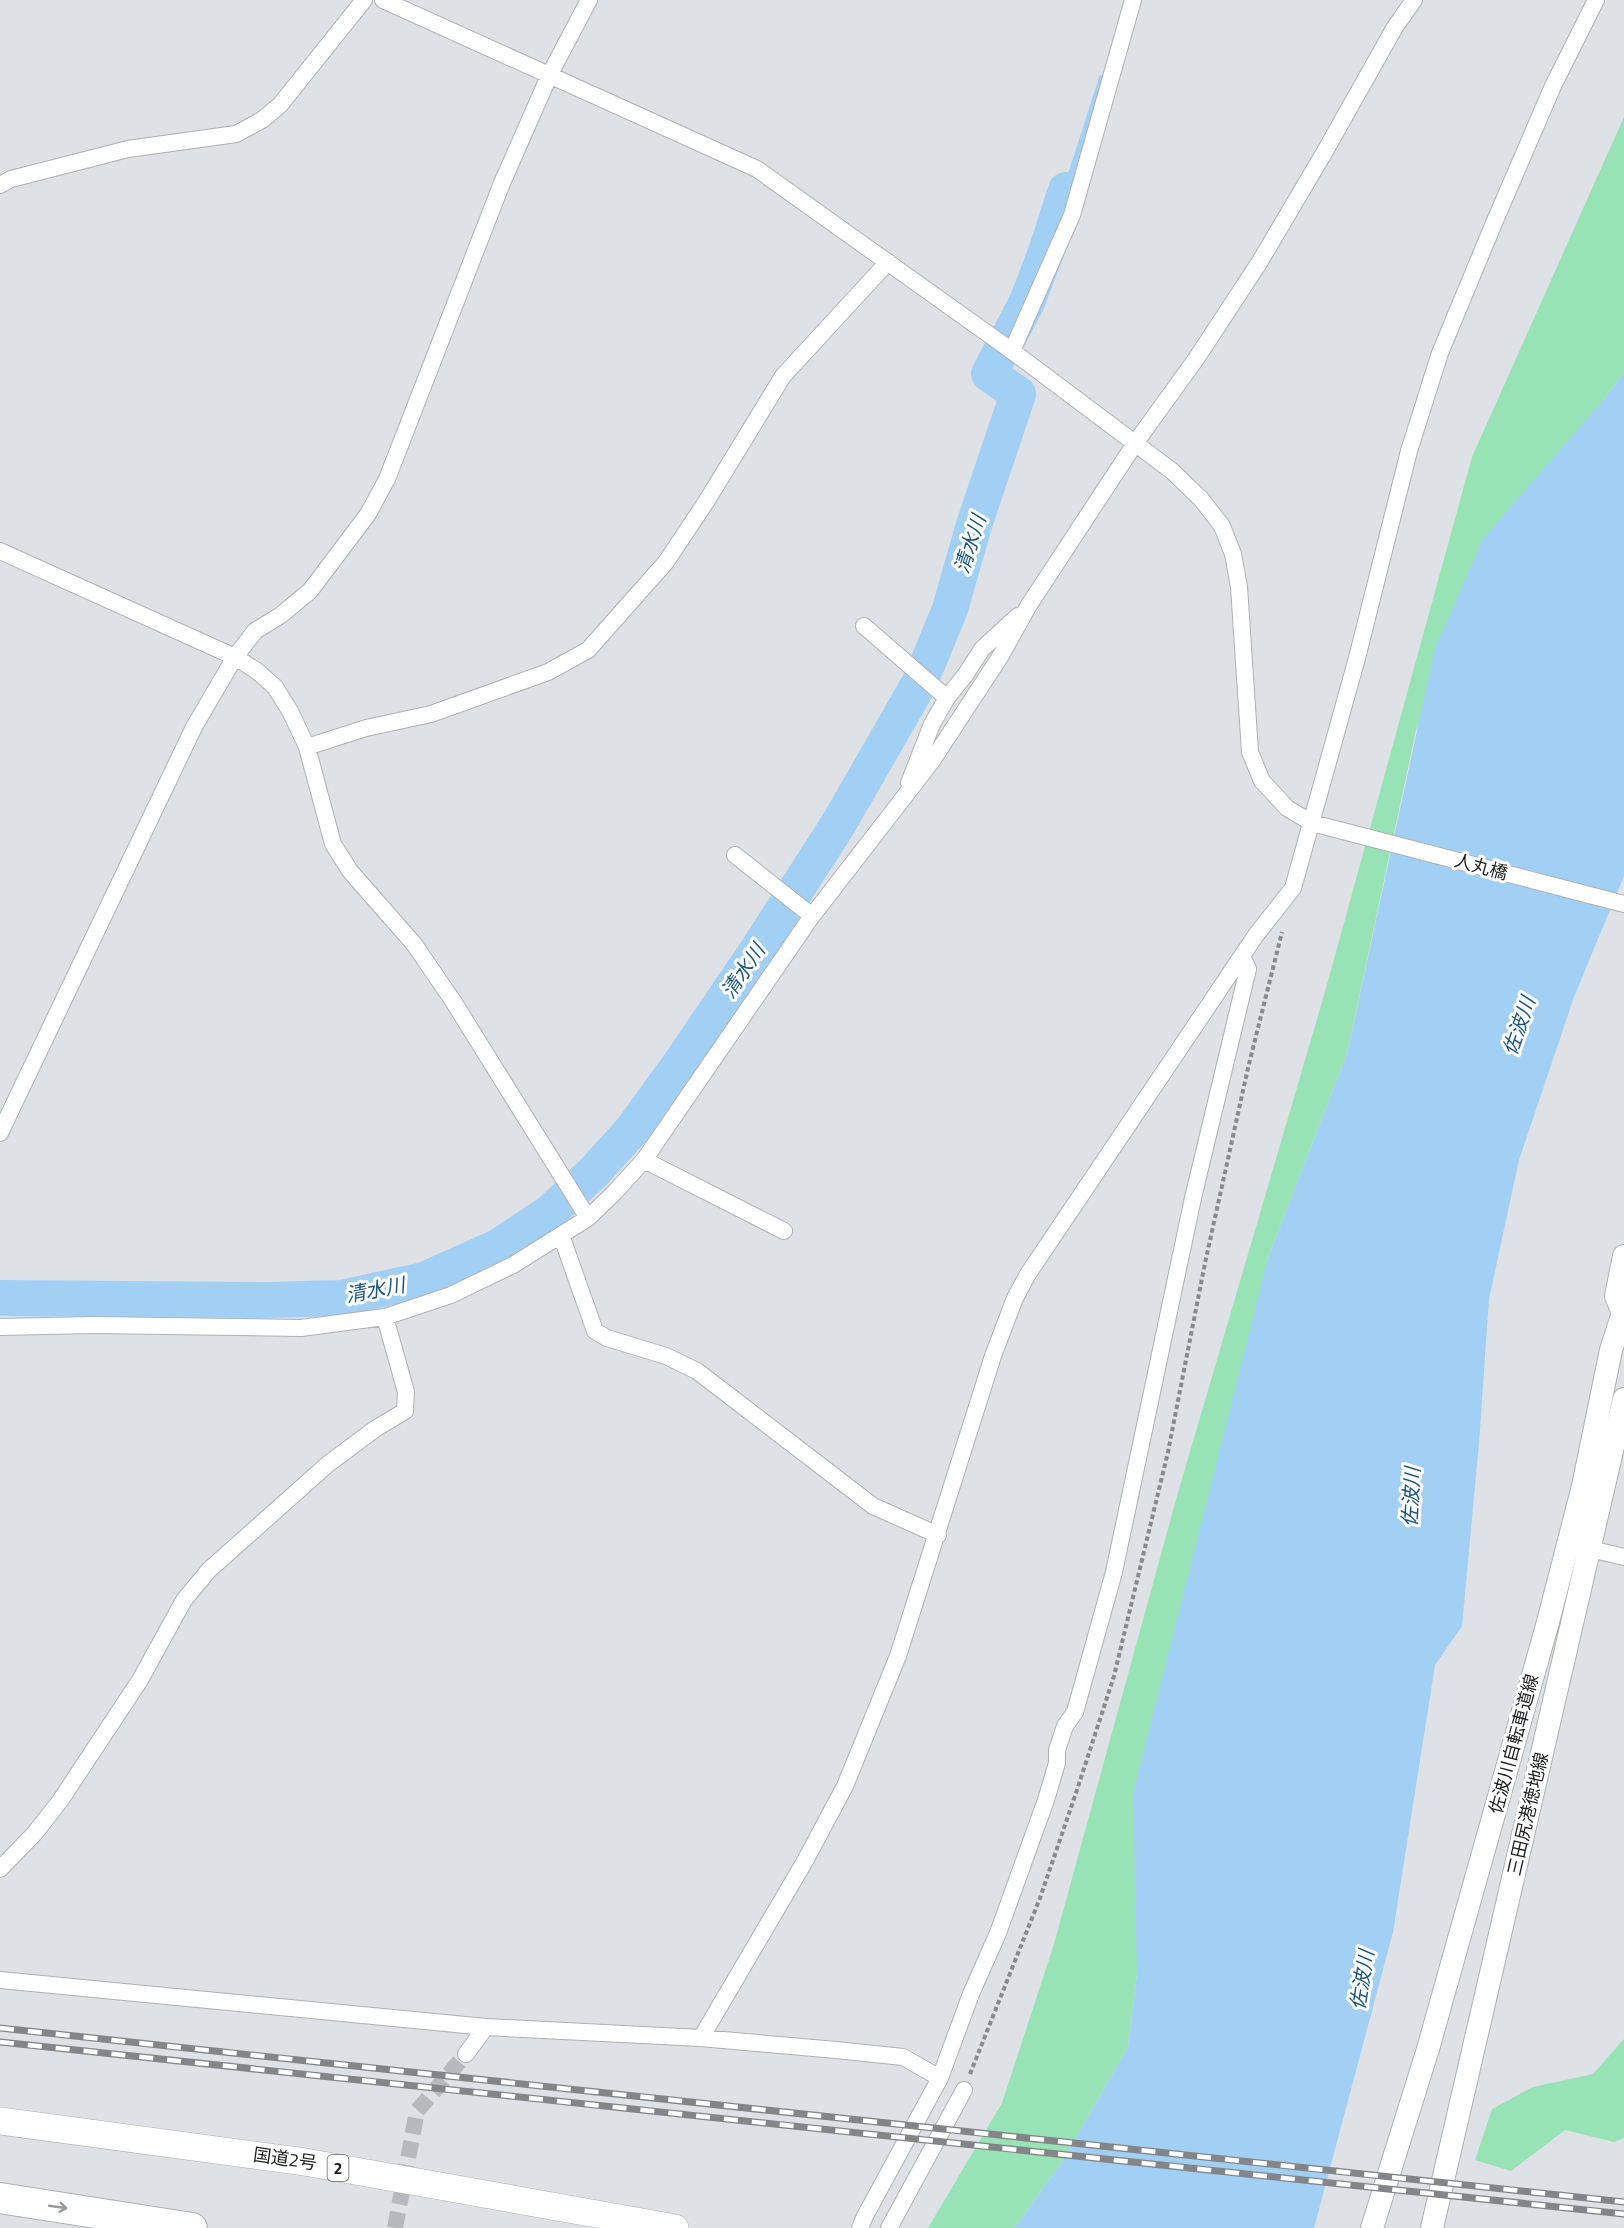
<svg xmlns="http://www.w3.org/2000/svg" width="1624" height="2228" viewBox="0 0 1624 2228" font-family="'Titillium Web','Noto Sans JP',sans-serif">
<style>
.green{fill:#98e3b5}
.water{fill:#a2cff4}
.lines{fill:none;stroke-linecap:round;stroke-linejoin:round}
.stream{stroke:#a2cff4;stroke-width:6}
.river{stroke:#a2cff4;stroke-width:36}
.minor-tunnel{stroke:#b7babd;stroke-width:16;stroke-dasharray:16 8;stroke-linecap:butt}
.minor-casing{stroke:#adb1b4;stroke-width:18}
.secondary-casing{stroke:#adb1b4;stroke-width:24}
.trunk-casing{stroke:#adb1b4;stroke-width:28}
.motorway-casing{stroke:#adb1b4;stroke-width:32}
.path{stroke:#87898c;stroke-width:4;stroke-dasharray:4.5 3;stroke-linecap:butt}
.minor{stroke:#fff;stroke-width:16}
.secondary{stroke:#fff;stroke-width:22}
.trunk{stroke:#fff;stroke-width:27}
.motorway{stroke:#fff;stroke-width:30}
.rail-casing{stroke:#838588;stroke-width:7}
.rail{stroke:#fff;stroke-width:4.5;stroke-dasharray:14;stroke-linecap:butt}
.oneway{stroke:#999a9a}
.labels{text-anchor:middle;stroke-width:6;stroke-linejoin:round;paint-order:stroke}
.shield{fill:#fff;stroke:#616262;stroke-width:1.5}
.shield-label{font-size:16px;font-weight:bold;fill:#1d1e1f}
.street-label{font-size:18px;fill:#1d1e1f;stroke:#fff}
.water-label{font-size:20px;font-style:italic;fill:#1a547c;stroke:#fff}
</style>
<rect width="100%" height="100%" fill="#dee1e5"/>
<path class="green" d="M1624 117V373L1604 399 1416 730 1347 1054 1268 1258 1137 1974 1128 2047 1062 2162 1014 2228H928L1002 2103 1054 1944 1177 1496 1325 992 1472 457Z
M1624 2039V2138L1614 2142 1565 2130 1511 2171 1475 2160 1492 2109 1533 2087 1593 2074Z"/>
<path class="water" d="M1624 373V876L1574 997 1519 1160 1489 1299 1479 1443 1462 1626 1435 1665 1393 1932 1314 2228H1014L1062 2162 1128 2047 1137 1974 1133 1794 1268 1258 1347 1054 1435 648 1483 539 1604 399Z"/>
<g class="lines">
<path class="stream" d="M1066 190 1102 78"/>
<path class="river" d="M0 1298 268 1300 341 1298 424 1280 498 1247 549 1213 592 1174 632 1130 682 1061 760 946 839 823 920 682 950 609 974 525 1018 394 989 374 1027 302 1046 252 1066 190"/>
<path class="minor-tunnel" d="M395 2228 417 2111 466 2054"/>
<g class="minor-casing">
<path id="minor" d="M383 0 757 169 1012 351 1172 471 1201 499 1222 526 1233 554 1239 587 1250 752 1262 781 1287 808 1312 823 1624 904
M0 185 11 179 128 149 236 134 262 120 280 105 364 0
M1012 351 1072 215 1133 0
M0 551 235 657 257 671 275 687 290 711 307 747 333 844 350 871 414 944 453 1001 588 1218
M864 626 947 698
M307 747 366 728 431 714 548 672 588 650 666 562 706 502 783 376 888 262
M909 783 932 724 947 698 966 674 982 649 1018 616
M735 855 812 916
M0 1133 194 727 235 657 255 631 281 615 310 591 368 514 387 479 502 183 550 74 589 0
M644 1160 784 1231
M561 1235 595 1331 607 1338 666 1356 697 1371 873 1506 938 1535
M0 1327 93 1325 301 1328 385 1317 451 1295 513 1265 588 1218 614 1193 644 1160 812 916 932 761 1000 657 1029 605 1136 442 1196 359 1259 263 1324 153 1395 27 1414 0
M1590 1549 1624 1557
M0 1869 34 1834 60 1801 140 1680 184 1600 209 1570 328 1464 375 1429 405 1411 406 1392 385 1317
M0 1980 486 2027 701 2038 836 2050 903 2057 940 2078
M701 2038 805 1861 845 1786 898 1656 993 1356 1015 1298 1028 1274 1256 935 1293 888 1357 658 1409 451 1440 353 1494 223 1553 86 1596 0
M466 2054 486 2027
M860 2228 865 2216 940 2078 971 1994 998 1933 1046 1800 1057 1763V1750L1065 1726 1075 1712 1114 1572 1193 1198 1248 969 1242 956
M889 2228 964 2090"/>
</g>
<g class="secondary-casing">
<path id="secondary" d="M1372 2228 1428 2049 1548 1622 1583 1486 1611 1350 1623 1313 1616 1296 1624 1256
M1432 2228 1624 1399"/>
</g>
<g class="trunk-casing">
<path id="trunk" d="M0 2121 305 2162 675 2228"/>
</g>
<g class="motorway-casing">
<path id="motorway" d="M0 2198 192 2228"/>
</g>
<path class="path" d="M970 2074 1040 1898 1076 1793 1114 1676 1168 1452 1205 1263 1248 1068 1282 932"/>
<use href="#minor" class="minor"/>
<use href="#secondary" class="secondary"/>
<use href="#trunk" class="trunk"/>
<use href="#motorway" class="motorway"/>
<g class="rail-casing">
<path id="rail" d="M0 2028 1624 2202
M0 2042 1624 2214"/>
</g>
<use href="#rail" class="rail"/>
</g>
<defs><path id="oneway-shaft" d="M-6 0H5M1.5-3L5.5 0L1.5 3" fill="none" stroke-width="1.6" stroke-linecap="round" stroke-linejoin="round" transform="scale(1.5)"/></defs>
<use class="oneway" href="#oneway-shaft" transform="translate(58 2207) rotate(8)"/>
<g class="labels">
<rect class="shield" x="327.5" y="2155" width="21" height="26" rx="4.5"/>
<g class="shield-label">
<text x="338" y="2174">2</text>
</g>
<g class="street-label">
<text transform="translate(1481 867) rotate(15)" y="6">人丸橋</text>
<text transform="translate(1514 1744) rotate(-75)" y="6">佐波川自転車道線</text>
<text transform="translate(1528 1814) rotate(-77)" y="6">三田尻港徳地線</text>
<text transform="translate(285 2159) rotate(8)" y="6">国道2号</text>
</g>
<g class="water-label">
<text transform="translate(970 544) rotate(-72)" y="7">清水川</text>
<text transform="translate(743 971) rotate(-56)" y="7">清水川</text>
<text transform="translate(1519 1026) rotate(-71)" y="7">佐波川</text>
<text transform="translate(375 1290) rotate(-11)" y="7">清水川</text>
<text transform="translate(1411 1497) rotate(-87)" y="7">佐波川</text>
<text transform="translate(1362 1980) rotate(-81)" y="7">佐波川</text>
</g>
</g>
</svg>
